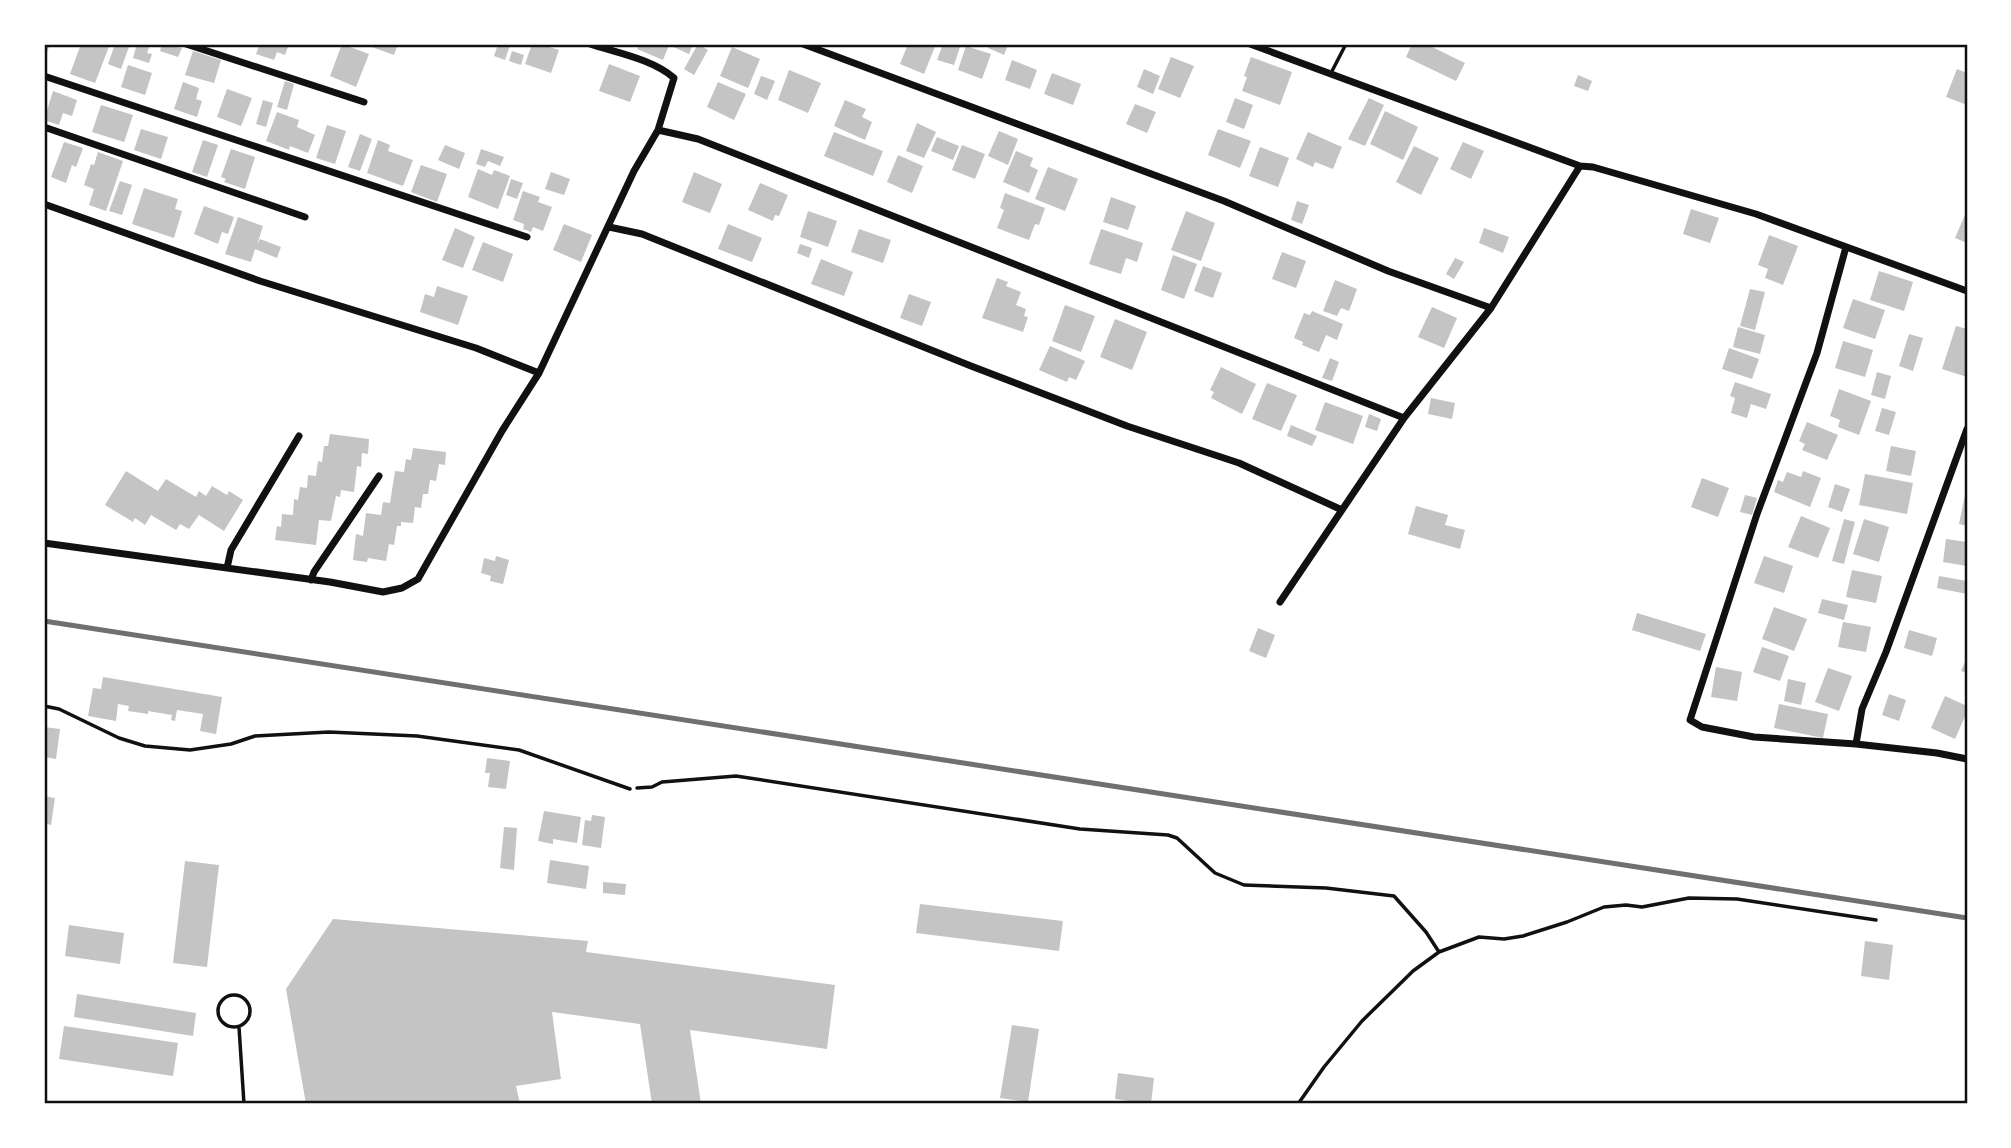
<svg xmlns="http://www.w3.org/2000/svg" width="2011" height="1148" viewBox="0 0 2011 1148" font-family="'Open Sans',sans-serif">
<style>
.building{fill:#c4c4c4}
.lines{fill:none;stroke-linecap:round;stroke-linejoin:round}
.path{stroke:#111;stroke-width:3.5}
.service{stroke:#111;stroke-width:3.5}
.minor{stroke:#111;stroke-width:7}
.rail{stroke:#707070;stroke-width:5}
.neatline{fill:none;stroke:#111;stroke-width:2.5}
</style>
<rect width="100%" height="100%" fill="#fff"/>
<path class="building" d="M44 44H50L44 61Z
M81 44H110L95 83 70 74Z
M115 44H130L121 69 108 64Z
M137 44H150L147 53 152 54 149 63 133 58Z
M162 44 182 48 178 57 160 51Z
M253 44H289L285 55 277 52 274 60 256 54 259 46Z
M342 44 369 54 356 87 330 76Z
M363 44H398L394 55Z
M498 44 510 45 505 60 494 56Z
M532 44H540L559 50 551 73 525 64Z
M640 44H693L689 54 669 45 663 60 637 49Z
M698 44 708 50 694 75 684 69Z
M908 44H936L924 74 900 64Z
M943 44 960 47 954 65 937 60Z
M990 44H1005L1008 45 1004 55 988 48Z
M1412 44H1426L1465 63 1456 81 1406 57Z
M966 46 991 54 982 79 958 70Z
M732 47 760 59 748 88 720 76Z
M193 51 221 60 214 83 185 75Z
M512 51 524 55 521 65 509 61Z
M1171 57 1194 66 1180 98 1158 89Z
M1251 57 1292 72 1280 105 1242 91 1247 77 1244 76Z
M1012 60 1037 70 1030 89 1005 80Z
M609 64 640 76 630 102 599 91Z
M128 65 152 73 145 95 121 87Z
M1144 69 1160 76 1153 94 1137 87Z
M1957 69 1967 73V105L1946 97Z
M789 70 821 83 808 113 778 100Z
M1052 73 1081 84 1073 105 1044 94Z
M1578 75 1592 81 1588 91 1574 86Z
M761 76 775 81 767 100 754 94Z
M285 81 294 84 287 110 277 107Z
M183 82 199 88 196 99 202 101 197 117 174 109Z
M718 82 746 94 734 120 707 107Z
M227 89 252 98 241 126 217 117Z
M53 91 77 100 72 116 63 113 59 125 44 120Z
M1235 98 1253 105 1244 129 1226 122Z
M1369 98 1384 105 1365 146 1348 139Z
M263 100 273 103 266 127 256 124Z
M845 100 866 109 862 117 872 122 865 140 834 126Z
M1135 104 1156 112 1147 133 1126 124Z
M101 105 133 115 124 142 92 132Z
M1385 111 1418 127 1403 160 1370 144Z
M277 112 299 120 297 127 315 135 308 153 290 146 289 150 266 141Z
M917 123 936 132 924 158 906 151Z
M327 125 346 131 335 164 316 158Z
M141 129 168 137 161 159 134 150Z
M1218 129 1251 141 1240 168 1208 155Z
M999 131 1018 139 1008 165 988 156Z
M834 132 883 151 873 176 824 156Z
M1308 132 1342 147 1333 169 1315 162 1313 167 1296 159Z
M360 134 372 139 360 171 348 167Z
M937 137 959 146 953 160 931 151Z
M203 140 218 145 207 177 192 172Z
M378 140 390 145 388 151 413 160 403 186 367 173Z
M64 142 83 148 76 167 72 165 66 183 51 177Z
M1463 142 1484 151 1471 179 1450 169Z
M445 145 465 153 459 169 438 160Z
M962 145 985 154 975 179 952 170Z
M1414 146 1439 158 1421 195 1396 182Z
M1260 147 1289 158 1278 187 1249 176Z
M231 149 255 157 245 189 224 182 226 179 221 177Z
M481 149 504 157 500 166 488 161 485 167 476 164Z
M1016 151 1033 158 1030 166 1038 170 1029 193 1003 182Z
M98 152 123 161 106 211 89 205 94 189 84 185 91 164 94 165Z
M898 155 923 166 912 193 887 182Z
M421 165 447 174 437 202 411 192Z
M1048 167 1078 179 1065 211 1035 199Z
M478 169 492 175 494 170 510 176 498 209 468 197Z
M551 172 570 179 564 195 545 189Z
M694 172 722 184 710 213 682 202Z
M511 179 523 183 517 199 506 195Z
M120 181 132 185 122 215 109 211Z
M760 183 788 195 779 216 775 215 773 221 748 210Z
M144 188 178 199 175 209 182 211 174 238 132 224Z
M523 191 540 197 538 202 552 207 543 231 533 227 531 232 523 229 524 224 513 220Z
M1005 193 1045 208 1039 225 1035 224 1029 240 997 228 1004 210 1000 208Z
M1111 197 1136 206 1128 230 1103 222Z
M1297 201 1309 205 1302 224 1291 220Z
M204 206 234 217 228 234 222 232 218 244 194 234Z
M1691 209 1719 218 1710 243 1683 234Z
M1967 210V243L1955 238Z
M808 211 837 221 828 247 800 237Z
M1186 211 1215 223 1201 261 1171 250Z
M238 217 263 226 257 245 260 239 281 247 277 258 255 249 251 262 225 254Z
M564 224 592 235 581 262 553 250Z
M728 224 762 238 752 262 718 249Z
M455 228 475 237 463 268 442 260Z
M1484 228 1509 237 1503 253 1479 243Z
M859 229 891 240 883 263 851 252Z
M1101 229 1143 243 1137 262 1126 258 1121 274 1089 264Z
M1769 235 1798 246 1783 285 1765 278 1768 269 1758 265Z
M483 242 513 254 503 282 472 270Z
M800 244 812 248 809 258 797 253Z
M1282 252 1306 261 1296 288 1272 279Z
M1173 255 1197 264 1184 299 1161 290Z
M1455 258 1464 262 1454 279 1446 274Z
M821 259 853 272 844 296 811 284Z
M1203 266 1222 273 1213 298 1194 291Z
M1879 271 1913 282 1904 311 1870 300Z
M997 278 1008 282 1006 286 1021 292 1016 305 1026 309 1024 316 1028 317 1023 332 982 318Z
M1335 280 1357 289 1349 311 1341 308 1337 316 1323 311Z
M437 286 468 296 458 325 420 312 425 294 434 297Z
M1750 289 1765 292 1755 330 1740 326Z
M909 294 931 302 922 326 900 318Z
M1853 299 1885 310 1875 339 1843 328Z
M1065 305 1095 316 1081 352 1052 341Z
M1432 307 1457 318 1444 348 1418 337Z
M1312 311 1343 324 1337 340 1326 335 1319 352 1302 345 1303 342 1294 338 1304 313 1310 315Z
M1115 319 1147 332 1132 370 1100 357Z
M1956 326 1967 329V377L1942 369Z
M1738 327 1765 335 1760 354 1733 347Z
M1909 334 1923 338 1913 371 1899 366Z
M1843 341 1873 350 1865 377 1835 368Z
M1050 346 1085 361 1076 380 1069 377 1067 382 1039 370Z
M1729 348 1759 359 1752 379 1722 369Z
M1330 358 1339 362 1332 381 1322 378Z
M1221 367 1256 384 1242 414 1211 398 1214 392 1210 390Z
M1877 372 1891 376 1885 399 1871 395Z
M1735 382 1771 394 1766 409 1751 404 1747 418 1731 413 1735 398 1730 396Z
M1267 383 1297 395 1281 431 1252 419Z
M1839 389 1871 401 1859 435 1838 427 1840 420 1830 416Z
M1431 398 1455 403 1452 419 1428 414Z
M1325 402 1363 416 1353 444 1315 430Z
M1882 408 1896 412 1889 435 1875 431Z
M1369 414 1381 419 1377 431 1365 427Z
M1807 422 1838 435 1827 460 1802 450 1805 444 1799 441Z
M1291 425 1317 436 1312 446 1287 436Z
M330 434 369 439 368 454 362 453 361 467 357 466 354 492 341 490 340 497 336 496 331 521 319 520 316 545 275 540 277 526 281 527 282 514 293 515 294 499 298 500 300 487 307 488 308 475 316 476 318 461 322 462 324 446H328Z
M1891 446 1916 451 1911 476 1886 471Z
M413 448 446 452 445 465 439 464 436 481 430 480 428 494H423L421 508 415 507 413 523 401 522V526H397L394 545 389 544 386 561 368 558 367 562 353 560 356 534 363 536 366 513 381 515 383 502 390 503 395 471 404 472 406 459 411 460Z
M126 471 158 491 166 479 196 497 199 491 206 496 212 486 227 495 229 491 243 500 224 531 199 515 189 529 180 524 176 530 151 515 145 525 135 518 133 522 105 505Z
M1803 471 1821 478 1810 507 1774 492 1778 480 1783 482 1787 472 1801 477Z
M1865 474 1913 483 1907 514 1859 505Z
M1702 478 1729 488 1718 517 1691 507Z
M1835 484 1850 489 1842 512 1828 507Z
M1966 490 1967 491V526L1959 524Z
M1745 495 1757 498 1752 515 1740 512Z
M1416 506 1448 515 1445 525 1465 530 1460 549 1408 534Z
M1801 516 1830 528 1818 558 1788 547Z
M1844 519 1855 522 1844 564 1832 561Z
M1864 519 1889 527 1879 562 1853 554Z
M1946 539 1967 542V566L1943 562Z
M496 556 509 560 503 584 490 581 491 576 481 573 484 558 495 561Z
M1764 556 1793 566 1784 593 1754 583Z
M1852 570 1882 576 1876 603 1846 597Z
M1939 576 1967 581V594L1937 588Z
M1822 599 1848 605 1844 620 1818 613Z
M1774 607 1807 619 1794 651 1762 639Z
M1637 613 1706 634 1700 651 1632 630Z
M1843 622 1871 627 1866 652 1838 647Z
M1258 628 1275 635 1266 658 1249 651Z
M1909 630 1937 638 1932 656 1904 648Z
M1762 647 1789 656 1780 681 1753 672Z
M1967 657V673L1961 671Z
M1716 667 1742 672 1737 701 1711 697Z
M1828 668 1852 676 1839 711 1815 702Z
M103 677 222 697 216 734 200 731 203 714 177 710 175 721 171 720 172 715 148 711V714L128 711 129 706 118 704 116 721 88 716 93 688 101 689Z
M1788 679 1806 683 1801 705 1784 701Z
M1889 694 1906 700 1899 721 1882 715Z
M1945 696 1967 706V712L1955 739 1931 728Z
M1779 704 1828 714 1823 738 1774 728Z
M44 727 60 729 56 759 44 757Z
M487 758 510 761 506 789 488 787 490 773H485Z
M44 796 55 798 51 825 44 823Z
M544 811 581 817 577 843 553 839V844L538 841Z
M592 815 605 817 601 848 582 845 585 820 591 821Z
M504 827 517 828 514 870 500 868Z
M550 860 589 866 586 889 547 883Z
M185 861 219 865 207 967 173 963Z
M603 882 626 884 625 895 603 893Z
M920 904 1063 921 1059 951 916 933Z
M333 919 588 941 586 952 835 985 827 1049 690 1030 701 1104H652L640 1024 552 1012 561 1079 516 1086 520 1104H306L286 989Z
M69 925 124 933 120 964 65 956Z
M1865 941 1893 945 1889 980 1861 976Z
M77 994 196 1013 193 1036 74 1017Z
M1012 1025 1039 1029 1028 1102 1000 1098Z
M64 1026 178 1043 173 1076 59 1059Z
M1118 1073 1154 1078 1151 1104 1115 1099Z"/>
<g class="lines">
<path class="path" d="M637 788 652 787 662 782 736 776 1080 829 1168 835 1177 838 1215 873 1244 885 1326 888 1394 896 1426 932 1439 952
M1298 1104 1324 1067 1362 1021 1413 971 1439 952 1479 937 1504 939 1523 936 1567 922 1604 907 1626 905 1642 907 1689 898 1737 899 1876 920"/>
<path class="service" d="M1331 73 1346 44
M44 706 59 709 119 738 145 746 190 750 231 744 255 736 329 732 417 736 519 750 630 789
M218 1011a16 16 0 1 1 32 0a16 16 0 1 1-32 0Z
M239 1027 244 1104"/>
<path class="minor" d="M186 44 364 102
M803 44 1224 201 1388 271 1491 308
M1250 44 1580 166 1593 167 1756 214 1967 291
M44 76 527 237
M44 127 305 217
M658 130 698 139 1404 418
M44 204 260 281 476 348 539 373
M609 227 642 234 971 366 1127 426 1239 463 1342 510
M1846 247 1817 353 1757 514 1690 720 1702 727 1754 737 1856 744 1937 753 1967 759
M44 543 330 582 383 592 402 588 418 579 502 431 539 373 634 171 658 130 674 78C652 59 617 53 590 44
M227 568 231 550 299 436
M311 580 314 572 379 476
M1280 602 1404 418 1491 308 1580 166
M1856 744 1862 709 1886 652 1967 429"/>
<path class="rail" d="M44 621 1967 918"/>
</g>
<rect width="2011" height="1148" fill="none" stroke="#ffffff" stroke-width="91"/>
<rect x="46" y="46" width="1920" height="1056" class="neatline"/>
</svg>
